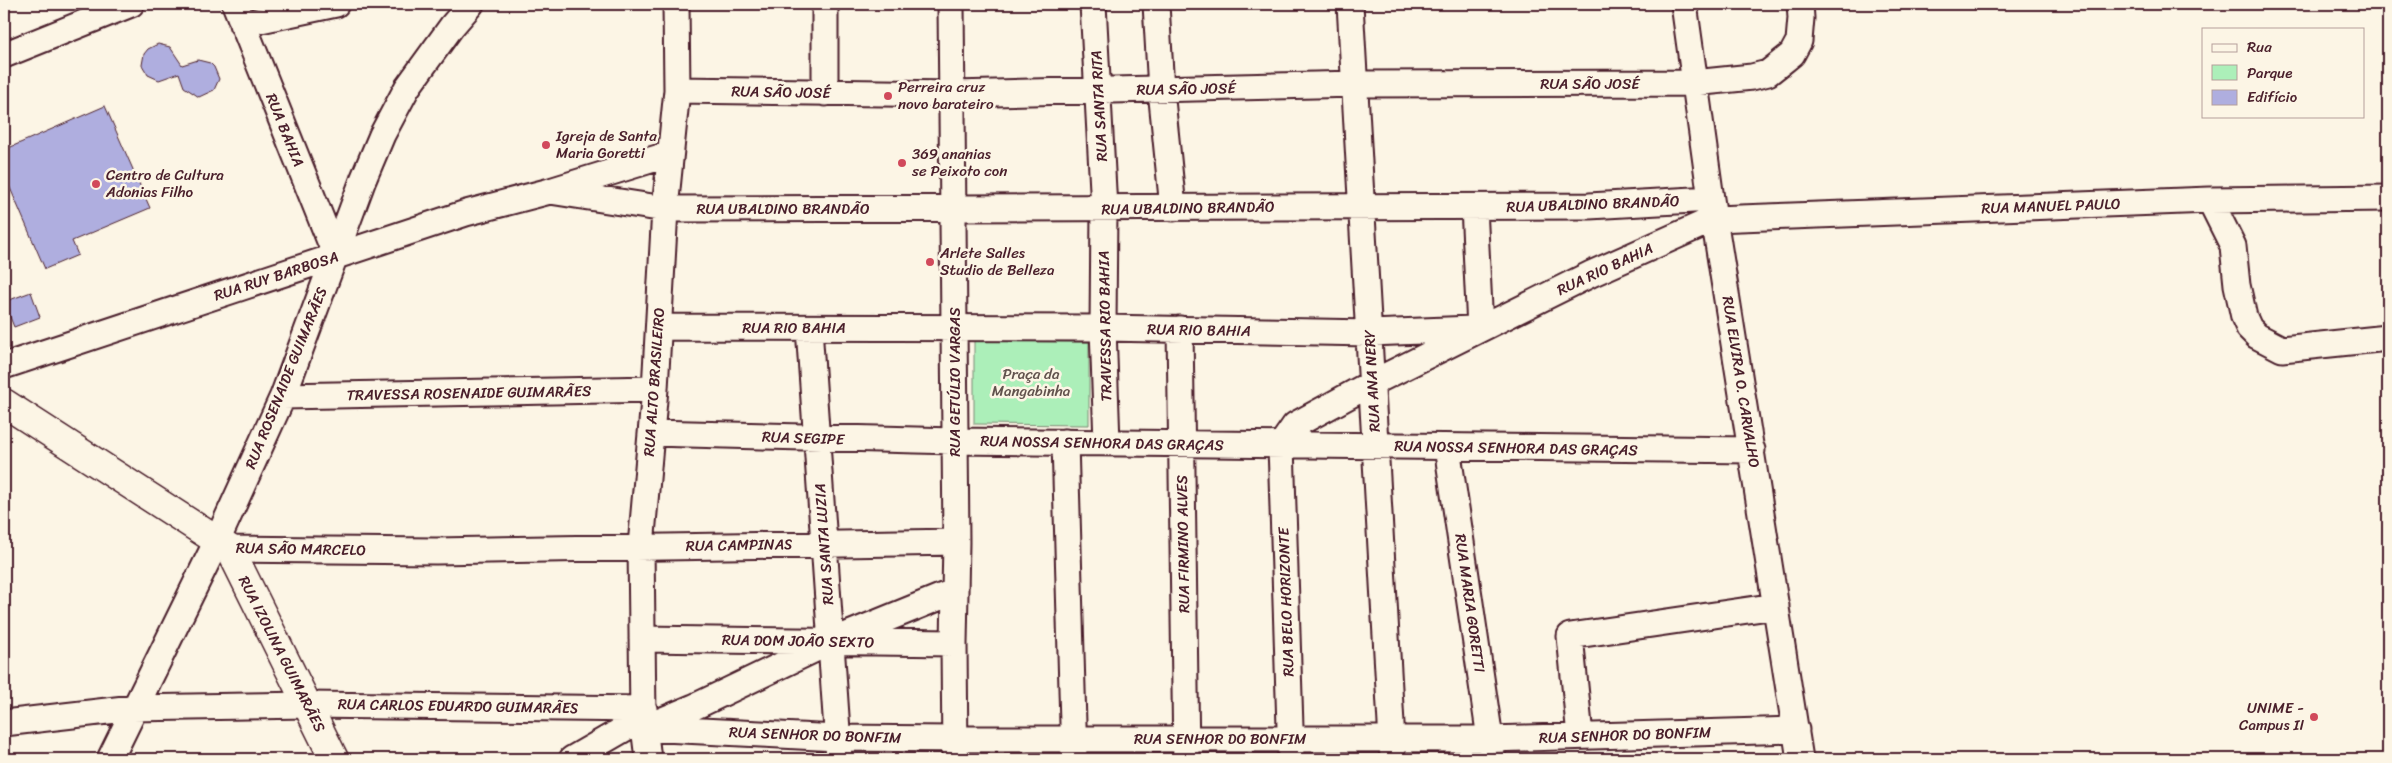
<svg xmlns="http://www.w3.org/2000/svg" width="2392" height="763" viewBox="0 0 2392 763" font-family="Sriracha,sans-serif">
<style>
.green{fill:#acefb9;stroke:#7b8772}
.building{fill:#afaedf;stroke:#4a1f2b}
.lines{fill:none;stroke-linecap:round;stroke-linejoin:round}
.minor-casing{stroke:#4a1f2b;stroke-width:29}
.major-casing{stroke:#4a1f2b;stroke-width:31}
.minor{stroke:#fcf5e5;stroke-width:25}
.major{stroke:#fcf5e5;stroke-width:28}
.poi-dot{fill:#d1495b;stroke:#fcf5e5;stroke-width:2}
.labels{text-anchor:middle;stroke-width:5;stroke-linejoin:round;paint-order:stroke}
.street-label{font-size:15px;fill:#4a1f2b;stroke:#fcf5e5}
.poi-label{font-size:15px;fill:#4a1f2b;stroke:#fcf5e5;text-anchor:start}
.park-label{font-size:15px;fill:#62534e;stroke:#fcf5e5}
</style>
<rect width="100%" height="100%" fill="#fcf5e5"/>
<filter id="ink" filterUnits="userSpaceOnUse"><feTurbulence type="fractalNoise" baseFrequency=".02" numOctaves="2"/><feDisplacementMap in="SourceGraphic" scale="10" xChannelSelector="R" yChannelSelector="G"/><feConvolveMatrix kernelMatrix="1 2 1 2 8 2 1 2 1" color-interpolation-filters="sRGB"/></filter>
<g filter="url(#ink)">
<path class="green" d="M974 341 1089 342V425L974 424Z"/>
<path class="building" d="M158 44 170 47 182 65 198 60 210 63 214 67 219 79 214 90 199 97 184 87 179 73 159 80 148 75 142 65 144 54 148 49Z
M105 106 150 208 72 241 78 255 45 269 4 174V150Z
M31 292 40 317 14 327 4 302Z"/>
<g class="lines">
<g class="minor-casing">
<path id="minor" d="M235 4 336 256
M951 4 956 542 954 643 955 759
M1093 4 1104 209 1103 328 1107 443
M1156 4 1161 90 1173 208
M1350 4 1393 759
M1684 4 1711 199 1800 759
M242 24 336 4
M4 55 131 4
M677 90 954 94 1356 84 1694 83 1752 77 1768 73 1782 62 1792 54 1799 41 1801 18 1800 4
M825 93V4
M550 191 665 209 1589 206 1711 199
M2210 200 2233 246 2237 285 2244 317 2249 328 2257 336 2282 349 2388 338
M1474 207 1480 328
M659 327 1103 328 1370 333 1473 329
M809 328 839 759
M1180 329 1186 759
M4 366 466 213 550 191 670 154
M283 396 655 389
M652 433 954 441 1752 450
M1065 442 1074 759
M1447 447 1493 759
M230 549 436 551 956 542
M642 639 954 643
M4 723 133 708 308 705 644 709
M651 725 694 707 830 642 955 591
M644 728 837 738 954 739H1490L1796 730
M1580 736 1570 636 1776 606
M110 759 217 541 283 396 363 180 382 135 407 88 452 26 471 4
M572 759 643 718
M648 759 643 718 641 546 655 389 665 209 677 90 676 4
M1291 759 1281 445 1295 425 1372 383 1591 274 1714 219 2210 200 2388 198"/>
</g>
<g class="major-casing">
<path id="major" d="M4 403 230 549 334 759"/>
</g>
<use href="#minor" class="minor"/>
<use href="#major" class="major"/>
</g>
</g>
<g class="poi-dot">
<circle cx="888" cy="96" r="5"/>
<circle cx="546" cy="145" r="5"/>
<circle cx="902" cy="163" r="5"/>
<circle cx="96" cy="184" r="5"/>
<circle cx="930" cy="262" r="5"/>
<circle cx="2314" cy="717" r="5"/>
</g>
<g class="labels">
<g class="street-label">
<text x="1590" y="89">RUA SÃO JOSÉ</text>
<text transform="translate(1186 89) rotate(-1)" y="5">RUA SÃO JOSÉ</text>
<text transform="translate(781 92) rotate(1)" y="5">RUA SÃO JOSÉ</text>
<text transform="translate(1099 106) rotate(-93)" y="5">RUA SANTA RITA</text>
<text transform="translate(285 130) rotate(68)" y="5">RUA BAHIA</text>
<text transform="translate(1593 204) rotate(-2)" y="5">RUA UBALDINO BRANDÃO</text>
<text transform="translate(2051 206) rotate(-2)" y="5">RUA MANUEL PAULO</text>
<text transform="translate(1188 208) rotate(-1)" y="5">RUA UBALDINO BRANDÃO</text>
<text x="783" y="214">RUA UBALDINO BRANDÃO</text>
<text transform="translate(1605 269) rotate(-25)" y="5">RUA RIO BAHIA</text>
<text transform="translate(276 276) rotate(-18)" y="5">RUA RUY BARBOSA</text>
<text transform="translate(1105 326) rotate(-91)" y="5">TRAVESSA RIO BAHIA</text>
<text x="794" y="333">RUA RIO BAHIA</text>
<text transform="translate(1199 330) rotate(1)" y="5">RUA RIO BAHIA</text>
<text transform="translate(286 378) rotate(-68)" y="5">RUA ROSENAIDE GUIMARÃES</text>
<text transform="translate(1372 381) rotate(-93)" y="5">RUA ANA NERY</text>
<text transform="translate(654 382) rotate(-86)" y="5">RUA ALTO BRASILEIRO</text>
<text transform="translate(955 382) rotate(-90)" y="5">RUA GETÚLIO VARGAS</text>
<text transform="translate(1741 382) rotate(81)" y="5">RUA ELVIRA O. CARVALHO</text>
<text transform="translate(469 393) rotate(-1)" y="5">TRAVESSA ROSENAIDE GUIMARÃES</text>
<text transform="translate(803 438) rotate(2)" y="5">RUA SEGIPE</text>
<text transform="translate(1102 443) rotate(1)" y="5">RUA NOSSA SENHORA DAS GRAÇAS</text>
<text transform="translate(1516 448) rotate(1)" y="5">RUA NOSSA SENHORA DAS GRAÇAS</text>
<text transform="translate(824 544) rotate(-94)" y="5">RUA SANTA LUZIA</text>
<text transform="translate(1183 544) rotate(-91)" y="5">RUA FIRMINO ALVES</text>
<text transform="translate(739 545) rotate(-1)" y="5">RUA CAMPINAS</text>
<text transform="translate(301 549) rotate(1)" y="5">RUA SÃO MARCELO</text>
<text transform="translate(1286 602) rotate(-92)" y="5">RUA BELO HORIZONTE</text>
<text transform="translate(1470 603) rotate(82)" y="5">RUA MARIA GORETTI</text>
<text transform="translate(798 641) rotate(1)" y="5">RUA DOM JOÃO SEXTO</text>
<text transform="translate(282 654) rotate(63)" y="5">RUA IZOLINA GUIMARÃES</text>
<text transform="translate(458 706) rotate(1)" y="5">RUA CARLOS EDUARDO GUIMARÃES</text>
<text transform="translate(815 735) rotate(2)" y="5">RUA SENHOR DO BONFIM</text>
<text transform="translate(1625 735) rotate(-2)" y="5">RUA SENHOR DO BONFIM</text>
<text x="1220" y="744">RUA SENHOR DO BONFIM</text>
</g>
<g class="poi-label">
<text x="898" y="92">Perreira cruz<tspan x="898" dy="17">novo barateiro</tspan></text>
<text x="556" y="141">Igreja de Santa<tspan x="556" dy="17">Maria Goretti</tspan></text>
<text x="912" y="159">369 ananias<tspan x="912" dy="17">se Peixoto con</tspan></text>
<text x="106" y="180">Centro de Cultura<tspan x="106" dy="17">Adonias Filho</tspan></text>
<text x="940" y="258">Arlete Salles<tspan x="940" dy="17">Studio de Belleza</tspan></text>
<text x="2304" y="713" text-anchor="end">UNIME -<tspan x="2304" dy="17">Campus II</tspan></text>
</g>
<g class="park-label">
<text x="1031" y="379">Praça da<tspan x="1031" dy="17">Mangabinha</tspan></text>
</g>
</g>
<rect width="2392" height="763" fill="none" stroke="#fcf5e5" stroke-width="20"/>
<rect x="10" y="10" width="2372" height="743" fill="none" stroke="#4a1f2b" stroke-width="2" filter="url(#ink)"/>
<rect x="2202" y="28" width="162" height="90" fill="#fcf5e5" stroke="#b59f9b"/>
<rect x="2212" y="44" width="25" height="8" fill="#fcf5e5" stroke="#b59f9b"/>
<text x="2247" y="52" font-size="15" fill="#4a1f2b">Rua</text>
<rect x="2212" y="65" width="25" height="15" fill="#acefb9" stroke="#b59f9b"/>
<text x="2247" y="78" font-size="15" fill="#4a1f2b">Parque</text>
<rect x="2212" y="90" width="25" height="15" fill="#afaedf" stroke="#b59f9b"/>
<text x="2247" y="102" font-size="15" fill="#4a1f2b">Edifício</text>
</svg>
